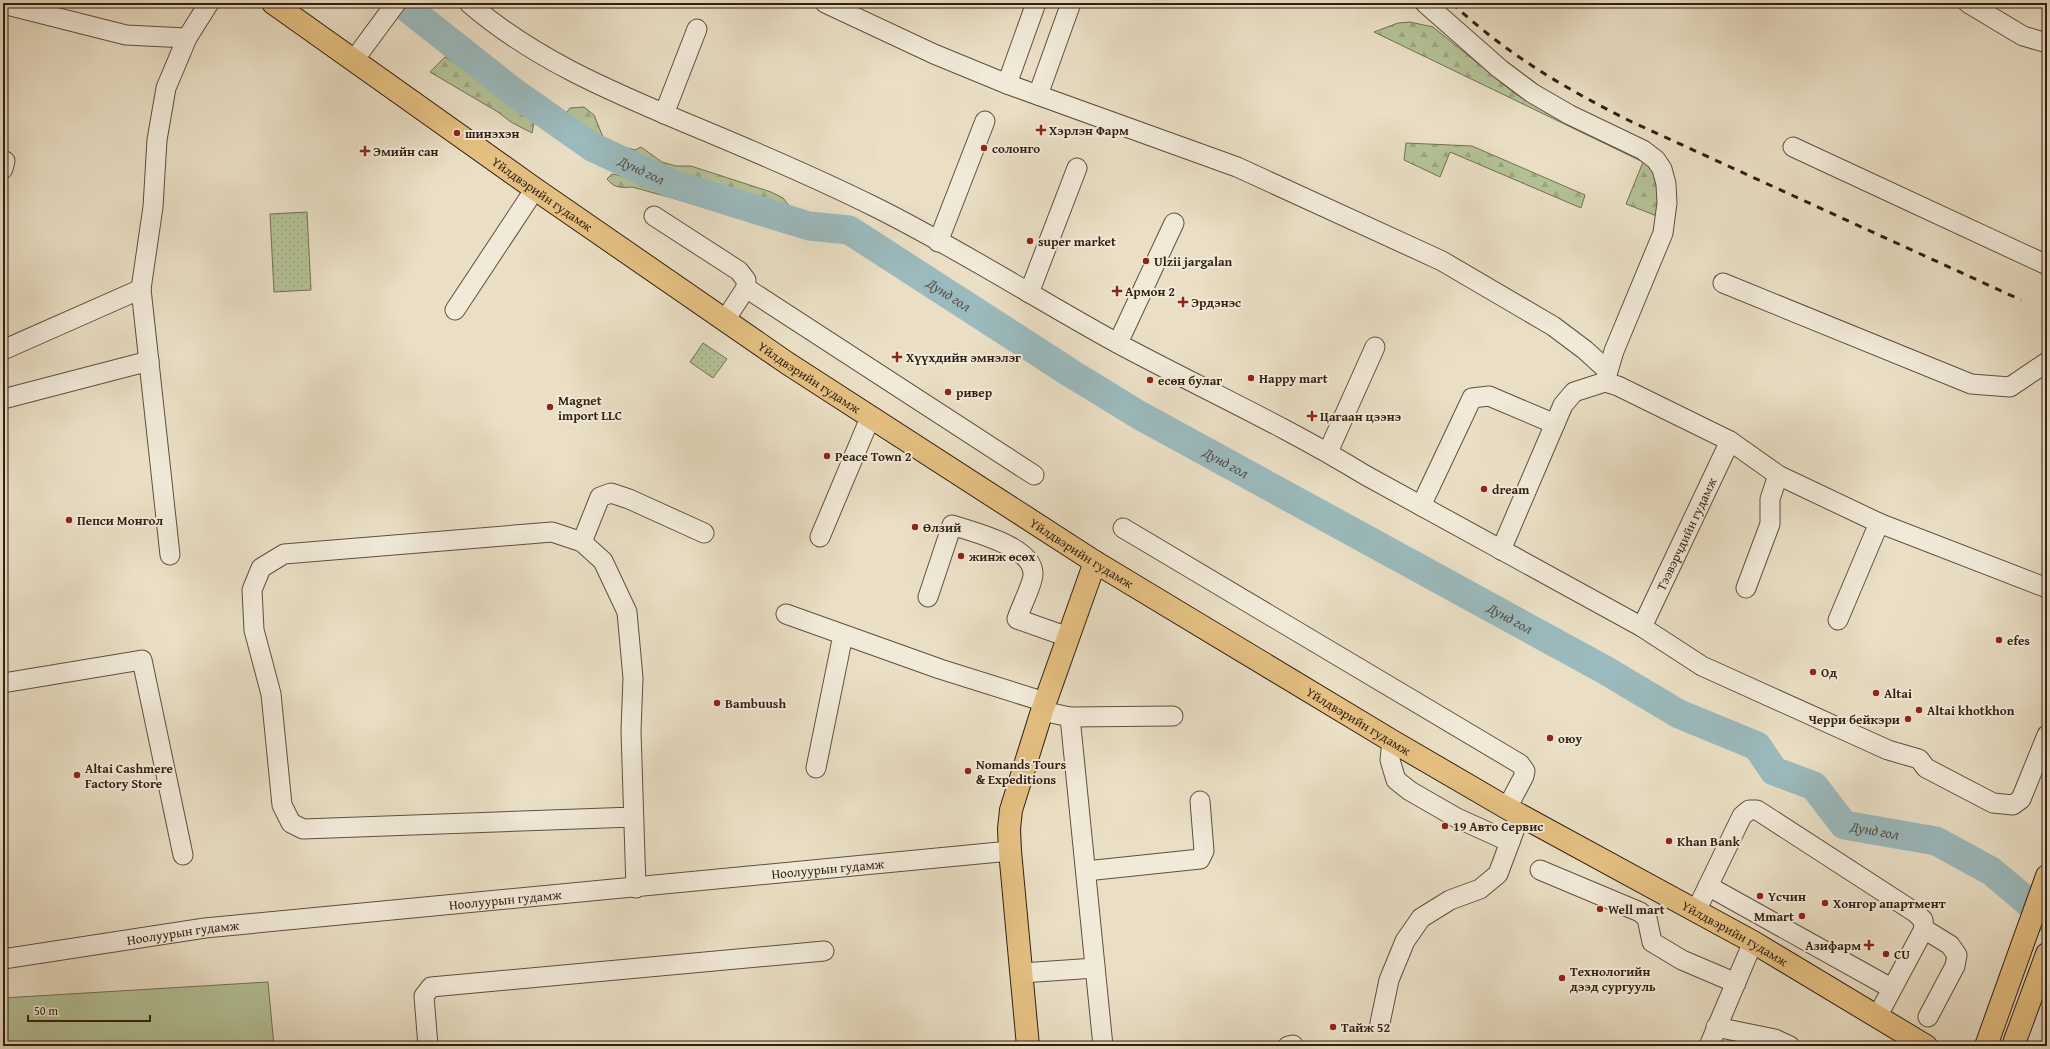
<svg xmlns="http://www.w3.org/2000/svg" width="2050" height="1049" viewBox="0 0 2050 1049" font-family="'Gentium Book Plus',serif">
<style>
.green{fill:#b4c297;stroke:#737054}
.forest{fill:url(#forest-firs);stroke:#737054}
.park{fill:url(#park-dots);stroke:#737054}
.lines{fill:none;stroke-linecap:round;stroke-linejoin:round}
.river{stroke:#9bbabd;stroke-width:29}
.minor-casing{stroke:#604f3e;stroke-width:21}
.major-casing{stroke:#321f11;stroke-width:24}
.minor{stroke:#f1ead9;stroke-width:19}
.major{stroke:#e5c082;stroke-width:22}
.rail{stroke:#321f11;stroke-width:3;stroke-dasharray:7 7;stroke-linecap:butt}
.poi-dot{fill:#8f2418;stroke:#f1ead9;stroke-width:1.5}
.labels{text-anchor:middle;stroke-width:4;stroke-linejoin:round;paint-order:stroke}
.poi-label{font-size:13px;font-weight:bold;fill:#321f11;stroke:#f1ead9;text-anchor:start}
.street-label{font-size:13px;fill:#321f11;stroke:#f1ead9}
.water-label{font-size:14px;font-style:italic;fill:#524e45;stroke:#f1ead9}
</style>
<defs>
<pattern id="forest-firs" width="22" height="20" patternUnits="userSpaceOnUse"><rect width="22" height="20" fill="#b4c297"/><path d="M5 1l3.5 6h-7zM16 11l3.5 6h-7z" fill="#9ba681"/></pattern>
<pattern id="park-dots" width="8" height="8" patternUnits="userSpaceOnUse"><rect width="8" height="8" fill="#b4c297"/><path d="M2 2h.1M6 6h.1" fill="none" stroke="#9ba681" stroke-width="1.8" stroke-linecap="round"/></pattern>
</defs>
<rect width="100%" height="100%" fill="#eadfc5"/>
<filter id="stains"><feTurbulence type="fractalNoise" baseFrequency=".005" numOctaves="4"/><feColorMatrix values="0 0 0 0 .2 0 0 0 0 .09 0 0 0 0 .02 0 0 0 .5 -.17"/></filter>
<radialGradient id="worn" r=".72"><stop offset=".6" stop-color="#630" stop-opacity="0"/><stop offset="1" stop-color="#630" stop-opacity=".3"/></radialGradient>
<path class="green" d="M268 982 274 1046H3V998Z"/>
<path class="forest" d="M1410 22 1433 27 1517 95 1646 161 1655 174 1658 195 1657 216 1626 204 1643 162 1374 32 1398 23Z
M445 57 516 97 536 113 532 133 511 122 498 112 430 72Z
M584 107 594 115 603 137 600 142C588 137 570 129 564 116L570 108Z
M1406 143 1472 146 1585 195 1581 208 1450 152 1440 177 1404 160Z
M641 147 662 162 676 166H691L771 192 783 198 790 207 785 213 745 199 730 198 625 159 619 154 628 148 635 150Z
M612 174 661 184 765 218 734 215 632 187C621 188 614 188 607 179Z"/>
<path class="park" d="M307 212 311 290 274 292 270 214Z
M703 343 727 359 713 378 690 362Z"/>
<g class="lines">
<path class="river" id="s1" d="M401 3 511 90 592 147 670 183 809 226 849 230 1072 374 1139 415 1605 670 1679 714 1757 746 1774 771 1814 786 1844 825 1936 841 1991 871 2047 918"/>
<g class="minor-casing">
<g id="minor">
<path d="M469 3C532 58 610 91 686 123 749 149 812 176 873 206 956 247 1035 298 1117 343 1199 387 1285 426 1365 475L1642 627 1702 666 1888 750 1919 759 1926 768 1993 803 2013 805 2021 799 2047 735"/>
<path d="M825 3 934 54 1007 84 1036 3"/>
<path d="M1425 3 1500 69 1532 93 1570 115 1643 150 1656 160 1662 169 1666 184 1667 203 1663 233 1614 351 1605 381"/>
<path d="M1968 3 2023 36 2047 43"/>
<path d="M3 4 126 35 187 38"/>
<path d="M354 60 396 3"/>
<path d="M1007 84 1237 167 1442 261 1553 326 1585 350 1608 371"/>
<path d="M1038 95 1071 3"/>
<path d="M664 114 697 29"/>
<path d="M1793 147 2047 265"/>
<path d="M3 169 5 161"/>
<path d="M654 216 739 271 746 280V288L725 320"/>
<path d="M938 242 985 121"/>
<path d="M1723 283 1971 384 2010 387 2047 362"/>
<path d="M746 288 1034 475"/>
<path d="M141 289 170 555"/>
<path d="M1029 293 1077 168"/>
<path d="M455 310 535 189"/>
<path d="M1118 343 1174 223"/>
<path d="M3 350 141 289 153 207 157 140 166 88 187 38 209 3"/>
<path d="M3 399 149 361"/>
<path d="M1328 452 1375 347"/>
<path d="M1421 506 1472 398 1489 396 1555 424"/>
<path d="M1123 528 1520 764 1525 771 1524 776 1507 808"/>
<path d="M820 537 870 418"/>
<path d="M582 542 600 497 611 493 629 499 704 533"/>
<path d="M1501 550 1563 405 1574 392 1605 382 1618 386 1730 441 1778 475 1879 523 2047 588"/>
<path d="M1746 588 1770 524V499L1778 475"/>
<path d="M928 597 952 525C973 532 1032 546 1033 573 1034 581 1020 609 1017 619L1068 637"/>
<path d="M786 614 940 669 1045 702"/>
<path d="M1838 620 1879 523"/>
<path id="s2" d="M1642 627 1730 441"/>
<path d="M3 683 142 660 183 855"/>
<path d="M1042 711 1070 717 1173 716"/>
<path d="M1070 717 1103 1046"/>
<path d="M1392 741 1390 760 1396 780 1410 791 1457 818 1510 842"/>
<path d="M816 768 843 635"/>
<path d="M633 817 303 829 291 823 282 805 271 694 254 630 252 590 261 568 284 554 552 532 582 542 603 561 627 612 633 678 631 731 636 888"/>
<path d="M1540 870 1640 912 1647 918 1652 942 1682 960 1736 983"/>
<path d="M1086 871 1200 859 1204 851 1200 801"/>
<path d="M1708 886 1891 988"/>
<path d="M1696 911 1742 816 1749 810H1757L1916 913 1923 920 1924 929 1877 1017"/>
<path d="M1924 929 1950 945 1957 955 1955 966 1928 1017"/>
<path id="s3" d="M3 959 205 928 1010 851"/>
<path d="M1022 973 1095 968"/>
<path d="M1380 1023 1389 980 1405 941 1421 918 1450 900 1480 889 1498 874 1520 815"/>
<path d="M1716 1027 1775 1039 1790 1046"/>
<path d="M428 1046 424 996 431 987 824 951"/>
<path d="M1288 1046 1293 1045"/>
<path d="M1709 1046 1753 942"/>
</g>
</g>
<g class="major-casing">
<g id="major">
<path id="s4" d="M273 3 535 189 787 363 1095 562 1392 741 1507 808 1753 942 1926 1046"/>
<path d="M1028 1046 1010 851 1009 829 1011 810 1042 711 1095 562"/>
<path d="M1986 1046 2047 876"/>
<path d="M2013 1046 2047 954"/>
</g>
</g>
<use href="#minor" class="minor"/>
<use href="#major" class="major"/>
<path class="rail" d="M1452 3C1506 54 1566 89 1632 122L2021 300"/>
</g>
<g class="poi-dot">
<path d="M1039 124h4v4h4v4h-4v4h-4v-4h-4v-4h4z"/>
<circle cx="457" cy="133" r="4"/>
<circle cx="984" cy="148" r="4"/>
<path d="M363 145h4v4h4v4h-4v4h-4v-4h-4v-4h4z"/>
<circle cx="1030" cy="241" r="4"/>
<circle cx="1146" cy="261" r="4"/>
<path d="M1115 285h4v4h4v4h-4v4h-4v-4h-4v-4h4z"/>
<path d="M1181 296h4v4h4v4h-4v4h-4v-4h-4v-4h4z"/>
<path d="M895 351h4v4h4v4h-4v4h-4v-4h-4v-4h4z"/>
<circle cx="1251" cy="378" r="4"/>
<circle cx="1150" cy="380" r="4"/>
<circle cx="948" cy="392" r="4"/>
<circle cx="550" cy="407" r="4"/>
<path d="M1310 410h4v4h4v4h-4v4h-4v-4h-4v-4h4z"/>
<circle cx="827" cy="456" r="4"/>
<circle cx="1484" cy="489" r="4"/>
<circle cx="69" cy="520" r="4"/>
<circle cx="915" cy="527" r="4"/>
<circle cx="961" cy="556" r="4"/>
<circle cx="1999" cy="640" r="4"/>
<circle cx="1813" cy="672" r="4"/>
<circle cx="1876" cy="693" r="4"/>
<circle cx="717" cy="703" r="4"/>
<circle cx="1919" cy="710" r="4"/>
<circle cx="1908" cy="719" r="4"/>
<circle cx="1550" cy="738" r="4"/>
<circle cx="968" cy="771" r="4"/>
<circle cx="77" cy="775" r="4"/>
<circle cx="1445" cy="826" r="4"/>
<circle cx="1669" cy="841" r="4"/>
<circle cx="1760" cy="896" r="4"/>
<circle cx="1825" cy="903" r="4"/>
<circle cx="1600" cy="909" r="4"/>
<circle cx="1802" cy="916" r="4"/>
<path d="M1867 939h4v4h4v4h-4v4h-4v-4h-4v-4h4z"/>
<circle cx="1886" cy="954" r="4"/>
<circle cx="1562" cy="978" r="4"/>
<circle cx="1333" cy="1027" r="4"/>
</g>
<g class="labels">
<g class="poi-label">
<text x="1049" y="135">Хэрлэн Фарм</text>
<text x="465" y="138">шинэхэн</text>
<text x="992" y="153">солонго</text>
<text x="373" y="156">Эмийн сан</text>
<text x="1038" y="246">super market</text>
<text x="1154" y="266">Ulzii jargalan</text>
<text x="1125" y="296">Армон 2</text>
<text x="1191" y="307">Эрдэнэс</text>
<text x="906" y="362">Хүүхдийн эмнэлэг</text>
<text x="1259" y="383">Happy mart</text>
<text x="1158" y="385">есөн булаг</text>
<text x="956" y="397">ривер</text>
<text x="558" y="405">Magnet<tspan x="558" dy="15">import LLC</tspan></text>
<text x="1320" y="421">Цагаан цээнэ</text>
<text x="835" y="461">Peace Town 2</text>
<text x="1492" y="494">dream</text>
<text x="77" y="525">Пепси Монгол</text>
<text x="923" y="532">Өлзий</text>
<text x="969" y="561">жинж өсөх</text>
<text x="2007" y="645">efes</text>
<text x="1821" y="677">Од</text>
<text x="1884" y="698">Altai</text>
<text x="725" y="708">Bambuush</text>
<text x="1927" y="715">Altai khotkhon</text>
<text x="1900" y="724" text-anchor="end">Черри бейкэри</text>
<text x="1558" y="743">оюу</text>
<text x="976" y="769">Nomands Tours<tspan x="976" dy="15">&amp; Expeditions</tspan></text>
<text x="85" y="773">Altai Cashmere<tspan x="85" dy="15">Factory Store</tspan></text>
<text x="1453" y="831">19 Авто Сервис</text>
<text x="1677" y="846">Khan Bank</text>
<text x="1768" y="901">Үсчин</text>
<text x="1833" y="908">Хонгор апартмент</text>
<text x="1608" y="914">Well mart</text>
<text x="1794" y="921" text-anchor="end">Mmart</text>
<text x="1861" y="950" text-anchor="end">Азифарм</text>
<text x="1894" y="959">CU</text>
<text x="1570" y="976">Технологийн<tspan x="1570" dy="15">дээд сургууль</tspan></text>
<text x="1341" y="1032">Тайж 52</text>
</g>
<g class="street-label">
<text dy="5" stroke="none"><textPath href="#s4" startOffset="330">Yйлдвэрийн гудамж</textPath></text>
<text dy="5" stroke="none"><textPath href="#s4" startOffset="654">Yйлдвэрийн гудамж</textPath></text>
<text dy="5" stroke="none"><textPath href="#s2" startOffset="103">Тээвэрчдийн гудамж</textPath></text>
<text dy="5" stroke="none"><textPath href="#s4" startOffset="978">Yйлдвэрийн гудамж</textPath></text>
<text dy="5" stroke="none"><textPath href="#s4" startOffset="1302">Yйлдвэрийн гудамж</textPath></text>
<text dy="5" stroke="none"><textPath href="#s3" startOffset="830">Ноолуурын гудамж</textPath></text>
<text dy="5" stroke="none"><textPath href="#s3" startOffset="506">Ноолуурын гудамж</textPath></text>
<text dy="5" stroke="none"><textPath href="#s3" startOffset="182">Ноолуурын гудамж</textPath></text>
<text dy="5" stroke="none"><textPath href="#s4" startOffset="1734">Yйлдвэрийн гудамж</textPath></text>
</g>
<g class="water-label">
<text dy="5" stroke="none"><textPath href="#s1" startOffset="294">Дунд гол</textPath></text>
<text dy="5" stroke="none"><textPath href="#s1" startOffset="630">Дунд гол</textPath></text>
<text dy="5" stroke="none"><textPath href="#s1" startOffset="954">Дунд гол</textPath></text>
<text dy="5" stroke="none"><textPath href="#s1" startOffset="1278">Дунд гол</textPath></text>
<text dy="5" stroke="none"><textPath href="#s1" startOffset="1710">Дунд гол</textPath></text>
</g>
</g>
<rect width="2050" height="1049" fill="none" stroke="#eadfc5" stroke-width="16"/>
<rect x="4" y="4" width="2042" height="1041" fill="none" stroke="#321f11" stroke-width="2"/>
<rect x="8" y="8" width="2034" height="1033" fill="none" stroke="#321f11"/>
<path d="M28 1015v6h122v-6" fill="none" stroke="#321f11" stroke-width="2"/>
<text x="34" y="1015" font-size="12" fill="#321f11" stroke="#f1ead9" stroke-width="3" paint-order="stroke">50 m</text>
<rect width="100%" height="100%" filter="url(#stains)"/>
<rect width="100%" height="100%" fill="url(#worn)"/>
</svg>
